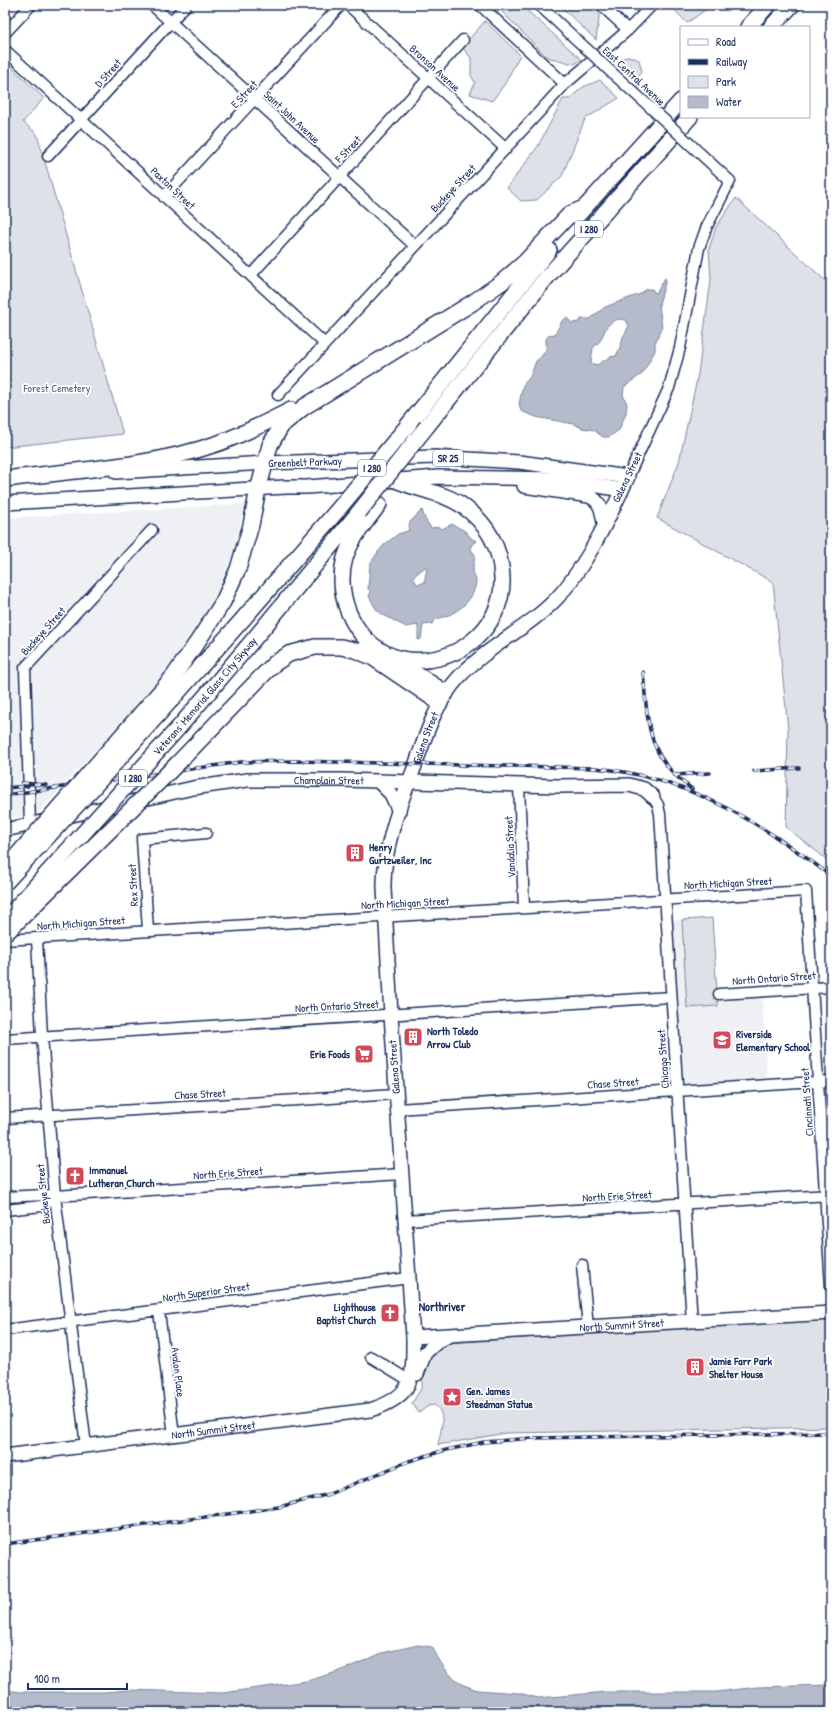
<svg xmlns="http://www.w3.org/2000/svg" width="836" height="1717" viewBox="0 0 836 1717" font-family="'Patrick Hand',sans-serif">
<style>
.built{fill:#eff0f4}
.green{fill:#dee1e7;stroke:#7c88a2}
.water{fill:#b5bbca;stroke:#77839f;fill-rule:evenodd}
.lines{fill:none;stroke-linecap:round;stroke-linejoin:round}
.minor-casing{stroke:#1b2f5e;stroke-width:13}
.major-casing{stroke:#1b2f5e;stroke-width:16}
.highway-casing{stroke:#1b2f5e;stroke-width:18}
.minor{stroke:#fff;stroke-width:10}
.major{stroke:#fff;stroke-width:13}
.highway{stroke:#fff;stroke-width:15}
.rail-casing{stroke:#1b2f5e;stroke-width:3.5}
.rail{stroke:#fff;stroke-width:2;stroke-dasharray:6;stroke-linecap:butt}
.minor-bridge-casing{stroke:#1b2f5e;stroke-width:13;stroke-linecap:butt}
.highway-bridge-casing{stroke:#1b2f5e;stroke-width:18;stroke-linecap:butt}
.minor-bridge{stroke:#fff;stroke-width:10}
.highway-bridge{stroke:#fff;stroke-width:15}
.labels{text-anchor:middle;stroke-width:3.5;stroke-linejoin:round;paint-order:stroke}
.shield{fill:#fff;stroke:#5f6d8e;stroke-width:1}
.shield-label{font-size:10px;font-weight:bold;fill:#1b2f5e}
.street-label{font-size:11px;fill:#1b2f5e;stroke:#fff}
.park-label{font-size:11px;fill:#4c5c80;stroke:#fff}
.poi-label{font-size:11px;font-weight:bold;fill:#1b2f5e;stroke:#fff;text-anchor:start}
.neighbourhood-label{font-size:12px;font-weight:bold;fill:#1b2f5e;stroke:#fff}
</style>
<rect width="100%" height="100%" fill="#fff"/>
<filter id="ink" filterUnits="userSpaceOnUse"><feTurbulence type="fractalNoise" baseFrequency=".025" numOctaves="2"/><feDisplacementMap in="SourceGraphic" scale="8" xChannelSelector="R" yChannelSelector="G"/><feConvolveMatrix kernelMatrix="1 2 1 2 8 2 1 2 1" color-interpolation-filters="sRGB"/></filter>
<g filter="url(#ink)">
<path class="built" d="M245 504 233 554 213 601 197 631 167 672 38 813 5 819V518Z
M712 918 717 998 762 997 767 1081 681 1086 671 920Z"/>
<path class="green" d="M500 5H521L582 60 574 64 547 57 499 9Z
M559 5H593L600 11 596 40Z
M670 5H712L687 23Z
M485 21 520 55 504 85 492 101 470 94 475 82 471 76V58L462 47Z
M629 56 639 60 642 71 638 78 618 60Z
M5 61 44 98 23 122 37 134 123 434 5 447Z
M600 80 619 98 585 119 562 176 537 200 521 201 507 188 538 146 563 99H569L583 87Z
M736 198 831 286V863L786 827 788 729 773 582 657 518 679 462 698 374 711 280 709 249 716 227Z
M712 918 718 1006 687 1008 682 920Z
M831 1318V1427L506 1433 438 1445C440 1432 448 1413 434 1405L428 1406 419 1413 412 1403 422 1387 423 1363 446 1343Z"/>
<path class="water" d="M665 278 666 280 659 304 662 328 655 343V351L642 374 624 387 623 395 627 404 626 413 619 430 609 437H603L594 430 582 428 574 424 536 417 521 411 519 404 523 385 530 377 536 361 540 358 546 350V339L549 335 555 334 562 321 567 318 572 323 579 322 581 319H590L605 307 640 294 647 289H652L655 293 657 292ZM619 319 626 320 629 326 623 337 621 345 616 356 610 357 597 365 591 363 593 348 600 341 607 326 613 321Z
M422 510 425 519 431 528 439 527 442 529 452 524 465 531 472 539 477 541 473 543 470 548 475 555C475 560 473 564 473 569 473 574 476 577 476 581 475 602 453 616 436 619L432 624 423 625 421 639 418 640V625L406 627 382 614 376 609 369 596 371 592 368 589 370 564 378 552 384 545 398 534 408 531 410 522ZM425 567 427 568 424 583 417 584 413 577Z
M418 1645 432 1647 441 1663 450 1675 464 1685 477 1690 519 1693 538 1698 607 1692H717L757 1687 831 1685V1712H5V1690L21 1692H105L128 1690 223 1693 307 1681 340 1671 382 1653Z"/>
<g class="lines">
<g class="minor-casing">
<path id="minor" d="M152 5 415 246
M348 5 506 149
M480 5 565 84
M539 5 591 53
M601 5 628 30
M5 33 31 5
M5 50 325 344
M609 70 651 108
M48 156 186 5
M164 197 341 5
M251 275 463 40
M278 395 565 84 628 30 652 5
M628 477 669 388 680 348 699 248 707 226 730 181 691 145
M519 785 524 908
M653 797 658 805 660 814 692 1322
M30 824 25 668 152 530
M148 930 142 839 206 833
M37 939 42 1036 55 1196 86 1446
M5 940 806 891 831 1287
M719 994 831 987
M5 1039 671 997
M397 1109 831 1081
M5 1118 396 1094
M5 1197 44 1195 55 1196 402 1174
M5 1210 42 1206 55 1196
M405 1220 830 1195
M582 1265 588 1327
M159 1311 174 1436
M5 1330 409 1278
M371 1357 410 1381"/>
</g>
<g class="major-casing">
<g id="major">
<path d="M524 486 589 496C601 501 602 511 604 523"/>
<path d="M5 503 286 487H307L438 477 557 479 622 490"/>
<path d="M378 781 391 794 399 811"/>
<path id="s1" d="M5 830 193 788 247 780H341L559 786 629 785 644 789 653 797"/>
<path id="s2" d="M413 1337 831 1313"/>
<path d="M417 1374 425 1353 436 1343 448 1336"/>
<path id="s3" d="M5 1456 370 1410C415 1396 413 1378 413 1337L391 1015 384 888C383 847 400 804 415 766 426 734 436 702 459 677 488 646 529 628 558 597 586 566 610 516 628 477L519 462 434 457 267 463 116 472"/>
</g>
</g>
<g class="highway-casing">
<path id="highway" d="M748 27 768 5
M771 27 792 5
M577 216 681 101
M409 424 549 250
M427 426 547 277 690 117
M5 479C76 470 151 467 219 443 244 434 267 422 291 410
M379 504C367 521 351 538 345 558 333 599 358 650 402 659 452 669 504 630 502 578 501 548 487 523 463 506 443 492 418 490 396 480
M243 619 336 512
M259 633 359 512
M200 638 223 602 238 569 251 525 257 494 270 445 282 425 304 407 472 303 502 282 525 262 570 214 584 208
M393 659 446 693
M260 678 274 664 289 654 315 647H341L355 650 372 657 440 703"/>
</g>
<use href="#minor" class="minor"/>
<use href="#major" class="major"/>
<use href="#highway" class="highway"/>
<g class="rail-casing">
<path id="rail" d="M643 672C648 723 646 757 692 789
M754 771 799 768
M674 775 710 773
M22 783 46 785
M5 788 28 786
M5 795 241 762 296 761 595 768C685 776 760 822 831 876
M5 1544 279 1507 329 1494 409 1461 442 1451 484 1442 532 1438 831 1433"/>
</g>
<use href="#rail" class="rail"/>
<g class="minor-bridge-casing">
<path id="minor-bridge" d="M591 53 609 70
M651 108 691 145"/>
</g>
<g class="highway-bridge-casing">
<g id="highway-bridge">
<path d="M336 512 409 424"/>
<path d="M359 512 427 426"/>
<path d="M5 869 173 677 200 638"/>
<path d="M5 883 92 789 243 619"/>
<path id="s4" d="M5 920 180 726 259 633"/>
<path d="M5 934 177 764 260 678"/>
</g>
</g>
<use href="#minor-bridge" class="minor-bridge"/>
<use href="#highway-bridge" class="highway-bridge"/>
</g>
</g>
<defs>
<g id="building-square" transform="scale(1)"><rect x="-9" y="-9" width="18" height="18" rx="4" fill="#d1495b" stroke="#fff"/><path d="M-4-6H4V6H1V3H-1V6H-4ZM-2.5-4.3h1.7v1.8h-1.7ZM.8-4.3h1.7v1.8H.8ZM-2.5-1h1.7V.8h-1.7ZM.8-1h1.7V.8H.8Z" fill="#fff"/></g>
<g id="school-square" transform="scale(1)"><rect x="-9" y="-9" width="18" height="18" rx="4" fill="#d1495b" stroke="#fff"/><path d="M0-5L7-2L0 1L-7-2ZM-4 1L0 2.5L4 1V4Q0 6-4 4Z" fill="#fff"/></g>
<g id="supermarket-square" transform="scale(1)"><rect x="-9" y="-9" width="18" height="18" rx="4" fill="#d1495b" stroke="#fff"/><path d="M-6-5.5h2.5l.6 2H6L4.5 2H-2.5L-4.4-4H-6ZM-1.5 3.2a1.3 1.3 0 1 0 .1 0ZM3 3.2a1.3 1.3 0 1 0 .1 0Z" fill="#fff"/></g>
<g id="church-square" transform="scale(1)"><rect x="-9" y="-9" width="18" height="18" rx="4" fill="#d1495b" stroke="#fff"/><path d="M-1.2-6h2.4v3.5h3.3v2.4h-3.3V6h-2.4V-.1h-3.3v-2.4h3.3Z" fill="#fff"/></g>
<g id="sight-square" transform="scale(1)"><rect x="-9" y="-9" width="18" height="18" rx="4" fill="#d1495b" stroke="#fff"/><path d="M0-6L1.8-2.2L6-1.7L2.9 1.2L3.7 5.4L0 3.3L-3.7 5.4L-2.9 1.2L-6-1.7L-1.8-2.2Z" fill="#fff"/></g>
</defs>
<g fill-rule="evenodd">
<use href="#building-square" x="355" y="853"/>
<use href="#building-square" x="413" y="1037"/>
<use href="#school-square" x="722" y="1040"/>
<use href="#supermarket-square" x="364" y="1054"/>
<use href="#church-square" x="75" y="1176"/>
<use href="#church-square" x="390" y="1313"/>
<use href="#building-square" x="695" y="1367"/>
<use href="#sight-square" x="452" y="1397"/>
</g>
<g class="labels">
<g class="shield">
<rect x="575" y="221" width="28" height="16" rx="3"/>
<rect x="433" y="450" width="30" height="16" rx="3"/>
<rect x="358" y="460" width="28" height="16" rx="3"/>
<rect x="119" y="770" width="28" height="16" rx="3"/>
</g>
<g class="shield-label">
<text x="589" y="233">I 280</text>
<text x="448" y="462">SR 25</text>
<text x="372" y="472">I 280</text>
<text x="133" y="782">I 280</text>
</g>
<g class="street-label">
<text transform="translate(435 68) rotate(42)" y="4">Bronson Avenue</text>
<text transform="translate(108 73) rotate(-48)" y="4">D Street</text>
<text transform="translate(634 76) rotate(43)" y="4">East Central Avenue</text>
<text transform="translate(244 94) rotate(-47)" y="4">E Street</text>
<text transform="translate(292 117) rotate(43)" y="4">Saint John Avenue</text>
<text transform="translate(348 149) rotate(-47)" y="4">F Street</text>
<text transform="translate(173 188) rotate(43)" y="4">Paxton Street</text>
<text transform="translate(453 188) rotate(-47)" y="4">Buckeye Street</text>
<text transform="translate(305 462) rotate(-2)" y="4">Greenbelt Parkway</text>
<text transform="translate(627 477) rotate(-64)" y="4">Galena Street</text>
<text transform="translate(43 631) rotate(-48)" y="4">Buckeye Street</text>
<text dy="4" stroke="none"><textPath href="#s4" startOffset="300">Veterans' Memorial Glass City Skyway</textPath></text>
<text dy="4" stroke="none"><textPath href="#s3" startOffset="1070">Galena Street</textPath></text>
<text dy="4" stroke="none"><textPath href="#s1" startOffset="329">Champlain Street</textPath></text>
<text transform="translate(510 847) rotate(-93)" y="4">Vandalia Street</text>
<text transform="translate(728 883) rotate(-3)" y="4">North Michigan Street</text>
<text transform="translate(133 885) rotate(-93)" y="4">Rex Street</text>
<text transform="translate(405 903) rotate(-3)" y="4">North Michigan Street</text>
<text transform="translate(81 923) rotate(-4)" y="4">North Michigan Street</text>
<text transform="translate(774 978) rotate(-4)" y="4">North Ontario Street</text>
<text transform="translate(337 1006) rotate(-3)" y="4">North Ontario Street</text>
<text transform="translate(663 1059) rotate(-94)" y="4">Chicago Street</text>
<text transform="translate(394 1067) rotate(-94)" y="4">Galena Street</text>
<text transform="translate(613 1083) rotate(-4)" y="4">Chase Street</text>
<text transform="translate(200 1094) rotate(-3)" y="4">Chase Street</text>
<text transform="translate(807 1102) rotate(-94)" y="4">Cincinnati Street</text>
<text transform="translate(228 1173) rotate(-4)" y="4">North Erie Street</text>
<text transform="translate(43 1194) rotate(-96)" y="4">Buckeye Street</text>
<text transform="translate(617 1196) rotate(-3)" y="4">North Erie Street</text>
<text transform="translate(206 1292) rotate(-8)" y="4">North Superior Street</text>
<text dy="4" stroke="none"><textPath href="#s2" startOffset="209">North Summit Street</textPath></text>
<text transform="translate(178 1372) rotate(83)" y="4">Avalon Place</text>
<text dy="4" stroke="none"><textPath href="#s3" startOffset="210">North Summit Street</textPath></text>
</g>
<g class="park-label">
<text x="57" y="392">Forest Cemetery</text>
</g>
<g class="poi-label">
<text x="369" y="851">Henry<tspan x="369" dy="13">Gurtzweiler, Inc</tspan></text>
<text x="427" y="1035">North Toledo<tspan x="427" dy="13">Arrow Club</tspan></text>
<text x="736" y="1038">Riverside<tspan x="736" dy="13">Elementary School</tspan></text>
<text x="350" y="1058" text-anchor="end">Erie Foods</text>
<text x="89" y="1174">Immanuel<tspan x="89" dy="13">Lutheran Church</tspan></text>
<text x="376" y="1311" text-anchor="end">Lighthouse<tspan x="376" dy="13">Baptist Church</tspan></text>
<text x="709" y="1365">Jamie Farr Park<tspan x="709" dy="13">Shelter House</tspan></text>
<text x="466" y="1395">Gen. James<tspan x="466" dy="13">Steedman Statue</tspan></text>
</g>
<g class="neighbourhood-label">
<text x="442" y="1311">Northriver</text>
</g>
</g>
<rect width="836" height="1717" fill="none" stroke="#fff" stroke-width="20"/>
<rect x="10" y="10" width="816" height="1697" fill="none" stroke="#1b2f5e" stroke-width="1.5" filter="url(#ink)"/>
<rect x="680" y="26" width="130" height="92" fill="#ffffff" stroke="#a4acbf"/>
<rect x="688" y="39" width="20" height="6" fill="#ffffff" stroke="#a4acbf"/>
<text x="716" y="46" font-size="12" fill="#1b2f5e">Road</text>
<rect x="688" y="59" width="20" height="6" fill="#1b2f5e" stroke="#a4acbf"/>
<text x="716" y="66" font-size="12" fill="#1b2f5e">Railway</text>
<rect x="688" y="76" width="20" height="12" fill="#dee1e7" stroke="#a4acbf"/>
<text x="716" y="86" font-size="12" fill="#1b2f5e">Park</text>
<rect x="688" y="96" width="20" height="12" fill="#b5bbca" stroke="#a4acbf"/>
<text x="716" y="106" font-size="12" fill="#1b2f5e">Water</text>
<path d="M28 1683v6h99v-6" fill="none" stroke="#1b2f5e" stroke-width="2"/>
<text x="34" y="1683" font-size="12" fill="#1b2f5e" stroke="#ffffff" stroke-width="3" paint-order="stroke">100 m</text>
</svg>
